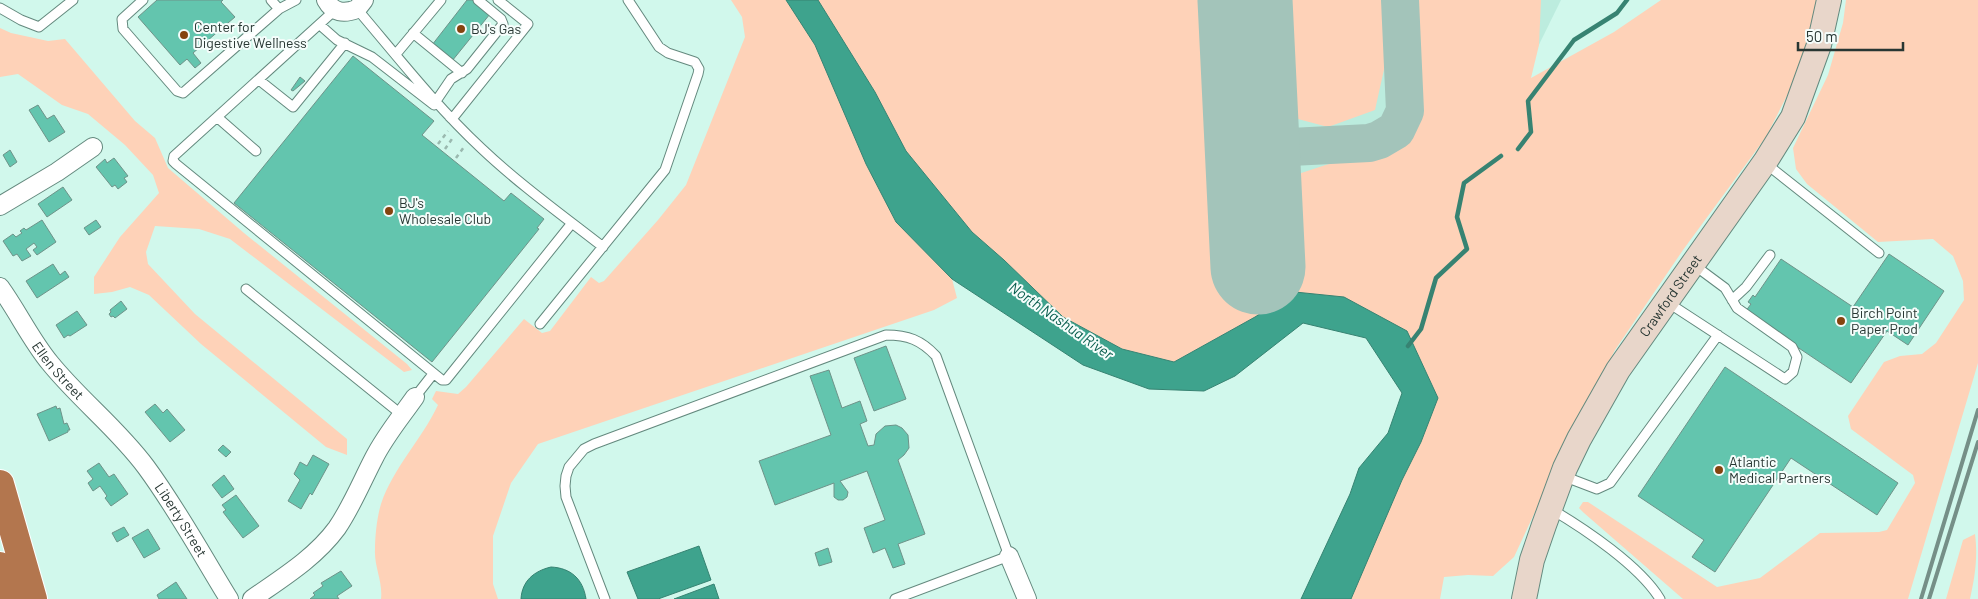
<svg xmlns="http://www.w3.org/2000/svg" width="1978" height="599" viewBox="0 0 1978 599" font-family="Barlow,sans-serif">
<style>
.built{fill:#bcecde}
.green{fill:#fed2b8}
.water{fill:#3ea38d;stroke:#378372}
.lines{fill:none;stroke-linecap:round;stroke-linejoin:round}
.stream{stroke:#378372;stroke-width:4.5}
.taxiway{stroke:#a3c4ba;stroke-width:38}
.runway{stroke:#a3c4ba;stroke-width:95}
.building{fill:#63c5ae;stroke:#6e9389}
.service-casing{stroke:#64897e;stroke-width:11}
.minor-casing{stroke:#64897e;stroke-width:20}
.secondary-casing{stroke:#64897e;stroke-width:26}
.motorway-casing{stroke:#fff;stroke-width:30}
.path{stroke:#9ab9af;stroke-width:2.5;stroke-dasharray:4 4;stroke-linecap:butt}
.service{stroke:#fff;stroke-width:9}
.minor{stroke:#fff;stroke-width:18}
.secondary{stroke:#e8d6ca;stroke-width:24}
.motorway{stroke:#b3764e;stroke-width:28}
.rail{stroke:#758f87;stroke-width:4}
.poi-dot{fill:#85440f;stroke:#f5fdfb;stroke-width:2}
.labels{text-anchor:middle;stroke-width:4;stroke-linejoin:round;paint-order:stroke}
.poi-label{font-size:14px;fill:#283733;stroke:#f5fdfb;text-anchor:start}
.street-label{font-size:14px;fill:#283733;stroke:#f5fdfb}
.water-label{font-size:15px;font-style:italic;fill:#075d4d;stroke:#f5fdfb}
</style>
<rect width="100%" height="100%" fill="#d1f8ec"/>
<path class="built" d="M1158 0H1561L1485 154 1407 302 1236 277 1184 242Z"/>
<path class="green" d="M731 0H786L815 45 866 164 896 222 952 279 957 298 934 310 538 444 511 483 493 536V584L498 599H381C383 582 374 566 375 550 375 536 377 517 381 504 393 468 422 439 438 405L432 399 436 391 458 394 466 387 524 319 542 333 550 331 591 277 599 283 604 281 658 220 686 185 745 37 742 17Z
M818 0H1212L1226 272 1291 267 1287 178C1304 172 1321 166 1339 161 1377 151 1414 153 1417 102L1413 0H1541L1539 45 1531 78 1614 32 1661 0H1817L1800 70 1766 137 1683 250 1615 350 1563 452 1514 557 1493 576 1468 575 1444 577 1440 599H1351L1402 480 1421 442 1438 398 1407 331 1295 292 1255 317 1174 362 1122 349 1063 317 1004 260 972 232 906 151 875 92Z
M1277 0H1385V65L1375 110 1328 127 1283 115Z
M1846 0H1978V363L1908 599H1683L1584 513 1579 508 1583 502H1588L1717 587 1760 578 1820 533 1879 532 1887 530 1915 483 1913 475 1851 429 1848 416 1884 362 1900 356 1922 354 1936 343 1964 300 1963 281 1953 256 1933 239 1878 242 1807 184 1796 169 1793 148 1828 75 1843 23Z
M0 28 11 33 48 41 65 39 135 121 155 138 168 168 244 233 407 364 412 370 404 372 230 239 199 229 155 226 146 252 148 264 195 314 347 439V455L326 447 201 344 149 295 130 287 112 292 94 294V277L120 237 159 193 153 175 125 145 88 114 62 105 18 74 0 77Z
M1975 534C1978 557 1975 576 1970 599H1946L1963 540Z"/>
<path class="water" d="M786 0H818L875 92 906 151 972 232 1004 260 1063 317 1122 349 1174 362 1255 317 1295 292 1344 297 1407 331 1438 398 1421 442 1402 480 1351 599H1301L1350 494 1359 468 1388 433 1402 393 1366 338 1303 323 1235 376 1204 391 1149 389 1083 365 952 279 896 222 866 164 815 45Z
M699 546 711 580 658 599H638L627 572Z
M551 567C571 568 583 579 586 599H521C522 581 534 571 551 567Z
M714 584 719 599H674Z"/>
<g class="lines">
<path class="stream" d="M1518 149 1531 132 1528 101 1574 40 1617 13 1627 0
M1408 346 1421 329 1436 278 1467 249 1457 217 1464 183 1501 156"/>
<path class="taxiway" d="M1250 104C1258 129 1264 143 1291 147L1369 143 1379 140 1396 130 1405 111 1400 0"/>
<path class="runway" d="M1245 0 1258 267"/>
</g>
<path class="building" d="M157 0H223L221 2 235 17 193 53 201 63 195 68 187 59 180 65 138 17Z
M467 0H472L490 14 452 61 432 45Z
M353 56 434 121 422 135 504 201 511 193 544 219 537 228 539 229 432 362 234 203Z
M300 77 305 81 293 91 291 90Z
M38 105 47 119 54 115 65 132 49 142 29 110Z
M10 150 17 162 10 167 3 155Z
M114 158 128 176 124 178 127 182 118 189 115 185 112 187 96 167 105 159 107 163Z
M63 187 72 200 47 217 38 204Z
M42 220 56 242 37 255 33 250 37 247 34 243 26 249 31 256 22 261 17 254 13 256 3 241 13 234 16 237 22 233 20 231 24 228 26 230Z
M96 220 101 227 89 235 84 228Z
M1889 254 1944 291 1908 345 1887 331 1851 383 1745 312 1751 304 1748 302 1753 295 1755 297 1781 259 1853 307Z
M53 264 60 275 65 271 69 277 37 298 26 281Z
M121 301 127 309 115 318 113 316 111 317 109 314 111 312 110 310Z
M77 311 87 325 70 336 68 335 64 338 56 325Z
M886 346 906 399 874 411 854 358Z
M1725 367 1898 483 1877 515 1791 458 1715 572 1692 557 1704 540 1638 496Z
M829 370 842 408 860 401 867 421 860 424 868 446 874 445 876 434 885 426 896 425 902 428 908 435 909 448 904 455 898 460 925 534 898 544 905 564 893 568 885 548 873 553 864 528 885 520 867 471 840 481 848 492 847 497 843 500H838L834 497V483L775 505 759 461 831 435 810 376Z
M155 404 163 413 167 409 185 430 170 442 145 412Z
M56 406 57 409 60 408 64 424 67 423 70 430H68V432L49 441 37 414Z
M223 445 231 452 226 457 218 450Z
M313 455 329 464 312 495 310 493 301 509 288 501 300 480 294 474 300 462 307 466Z
M99 463 109 477 114 474 128 494 111 506 105 498 107 496 100 486 93 491 88 483 93 479 87 471Z
M224 475 234 489 222 498 212 485Z
M236 495 259 526 243 538 223 512 226 510 222 505Z
M124 527 129 535 117 542 112 533Z
M148 529 160 549 144 558 132 538Z
M828 548 832 562 819 566 815 553Z
M341 571 352 586 337 596 339 599H310L315 595 313 593 323 586 321 583Z
M176 582 187 599H159L157 595Z"/>
<g class="lines">
<g class="service-casing">
<path id="service" d="M143 0 122 19 123 29 177 91 183 93 279 9 296 0
M271 0 279 9
M0 8 21 20 39 27 73 0
M357 9C397 56 436 106 481 148 519 184 562 215 603 247
M335 10 174 156 173 161 176 164 442 380H446L572 223
M320 25 337 40 372 57 434 105
M413 33 462 73
M396 54 441 0
M259 80 293 107 345 43
M434 104 451 79 467 69 503 24 501 19 478 0
M449 116 452 119 528 24 498 0
M217 117 256 151
M1765 163 1879 253
M246 289 402 415
M1732 300 1746 287 1770 255
M1667 302 1785 379 1793 372 1797 357 1792 347 1737 308 1725 288 1694 265
M540 324 665 170 698 74 699 69 695 62 668 53 659 47 628 0
M415 397 433 374
M1563 476 1597 489 1610 483 1718 335
M1551 509C1585 529 1640 566 1660 599
M605 599 566 497 565 486 566 476 569 467 584 449 594 444 886 335C908 335 921 340 936 356L1009 556 895 599"/>
</g>
<g class="minor-casing">
<g id="minor">
<path d="M326 0C333 13 344 14 357 9L364 0"/>
<path d="M0 206 57 172 93 147"/>
<path id="s1" d="M0 287C18 312 31 340 50 363 80 400 118 429 146 467 177 509 202 555 229 599"/>
<path d="M1009 556 1027 599"/>
<path d="M252 599C282 578 315 558 337 528 352 506 362 481 374 458 385 436 401 417 415 397"/>
</g>
</g>
<g class="secondary-casing">
<g id="secondary">
<path id="s2" d="M1524 599 1532 560 1544 525 1565 468 1579 439 1618 370 1765 162 1793 117 1819 45 1829 0"/>
</g>
</g>
<g class="motorway-casing">
<path id="motorway" d="M0 484 33 599
M0 566 10 599"/>
</g>
<path class="path" d="M438 144 448 131
M445 149 454 136
M456 158 464 147"/>
<use href="#service" class="service"/>
<use href="#minor" class="minor"/>
<use href="#secondary" class="secondary"/>
<use href="#motorway" class="motorway"/>
<path class="rail" d="M1921 599 1978 410
M1929 599 1978 442"/>
</g>
<g class="poi-dot">
<circle cx="461" cy="29" r="5"/>
<circle cx="184" cy="35" r="5"/>
<circle cx="389" cy="211" r="5"/>
<circle cx="1841" cy="321" r="5"/>
<circle cx="1719" cy="470" r="5"/>
</g>
<g class="labels">
<g class="poi-label">
<text x="194" y="32">Center for<tspan x="194" dy="16">Digestive Wellness</tspan></text>
<text x="471" y="34">BJ's Gas</text>
<text x="399" y="208">BJ's<tspan x="399" dy="16">Wholesale Club</tspan></text>
<text x="1851" y="318">Birch Point<tspan x="1851" dy="16">Paper Prod</tspan></text>
<text x="1729" y="467">Atlantic<tspan x="1729" dy="16">Medical Partners</tspan></text>
</g>
<g class="street-label">
<text dy="5" stroke="none"><textPath href="#s2" startOffset="340">Crawford Street</textPath></text>
<text dy="5" stroke="none"><textPath href="#s1" startOffset="102">Ellen Street</textPath></text>
<text dy="5" stroke="none"><textPath href="#s1" startOffset="296">Liberty Street</textPath></text>
</g>
<g class="water-label">
<text transform="translate(1061 321) rotate(35)" y="5">North Nashua River</text>
</g>
</g>
<path d="M1798 42v8h105v-8" fill="none" stroke="#283733" stroke-width="2.5"/>
<text x="1806" y="42" font-size="15" fill="#283733" stroke="#f5fdfb" stroke-width="4" paint-order="stroke">50 m</text>
</svg>
